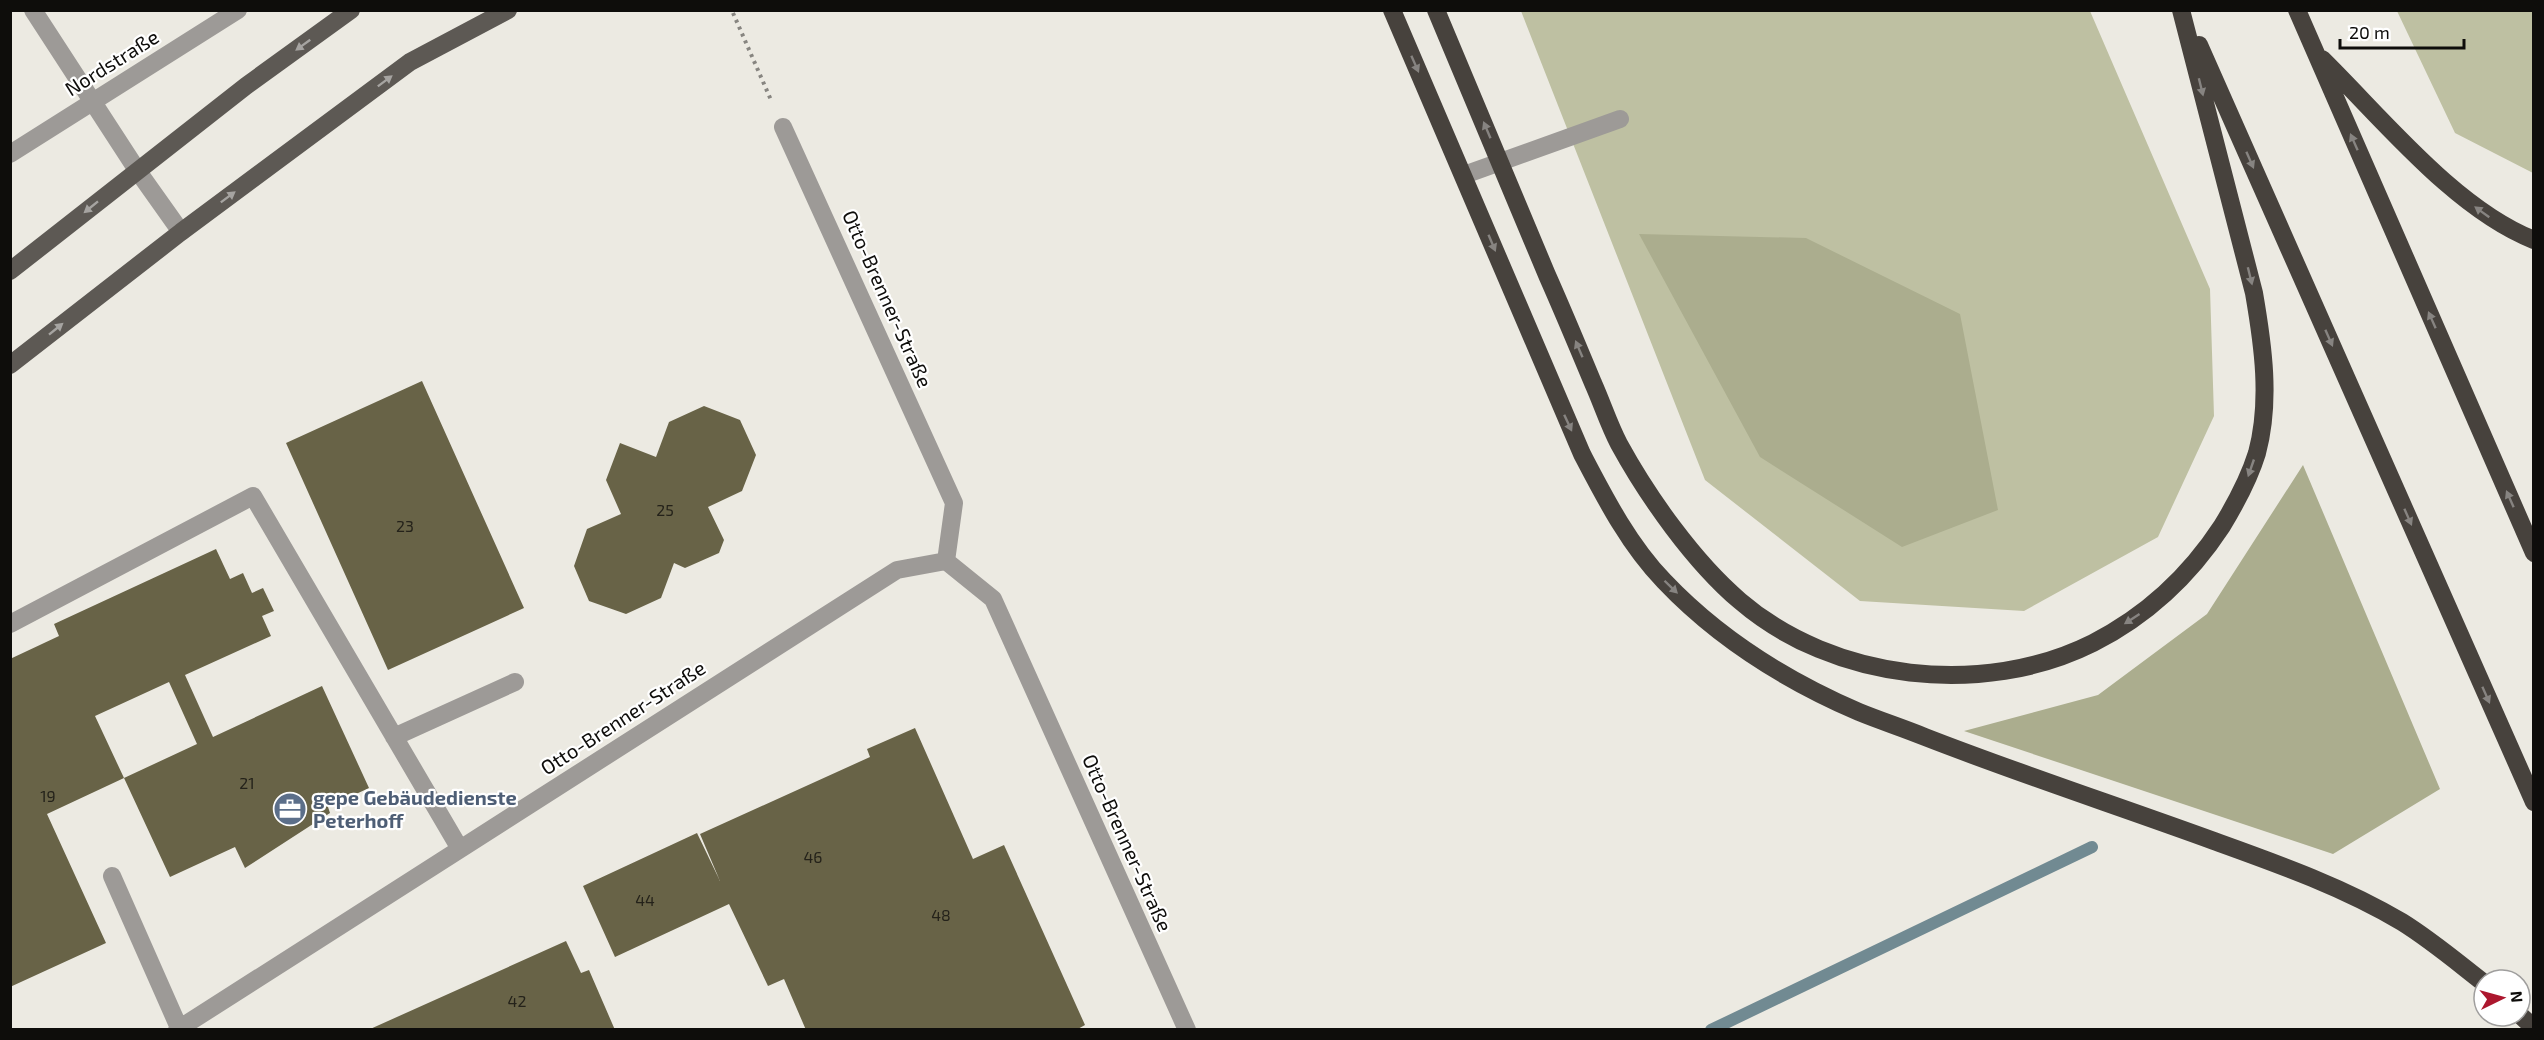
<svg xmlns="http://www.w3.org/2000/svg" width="2544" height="1040" viewBox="0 0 2544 1040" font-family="'Exo 2',sans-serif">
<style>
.green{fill:#bec0a2}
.forest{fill:#abad8e}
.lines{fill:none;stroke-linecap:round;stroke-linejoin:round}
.stream{stroke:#718a92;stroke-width:12}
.building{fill:#686347}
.path{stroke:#878580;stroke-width:4;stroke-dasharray:3 4.5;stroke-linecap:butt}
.minor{stroke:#9d9a97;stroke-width:18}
.major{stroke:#5d5954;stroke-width:18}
.highway{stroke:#47423d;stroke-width:18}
.oneway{fill:#a6a4a1}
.oneway2{fill:#878481}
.labels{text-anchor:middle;stroke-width:4.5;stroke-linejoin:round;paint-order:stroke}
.number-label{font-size:16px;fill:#24221a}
.street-label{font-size:20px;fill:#0e0d0b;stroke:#fff}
.service-label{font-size:20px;font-weight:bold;fill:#4e5e75;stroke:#fff;text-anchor:start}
</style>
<rect width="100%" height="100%" fill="#eceae2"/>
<path class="green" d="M1521 11H2090L2210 289 2214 416 2158 537 2024 611 1860 601 1705 480Z
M2397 11H2533V173L2455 133Z"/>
<path class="forest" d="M1639 234 1806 238 1960 314 1998 510 1902 547 1760 457Z
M2303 465 2440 789 2333 854 1964 731 2098 695 2207 614Z"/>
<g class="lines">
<path class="stream" d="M1711 1030 2092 847"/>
</g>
<path class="building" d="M422 381 524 608 388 670 286 443Z
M704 406 740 420 756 455 742 491 708 507 724 540 719 553 685 568 674 563 661 598 626 614 589 601 574 566 587 529 621 514 606 480 620 443 656 457 669 422Z
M216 549 230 579 243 573 252 593 263 588 274 611 262 616 271 636 185 675 213 737 322 686 369 788 328 807 330 813 245 868 235 847 170 877 124 778 197 744 169 682 95 716 124 778 47 814 106 943 10 987V659L59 636 54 624Z
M915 728 973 859 1004 845 1085 1025 1076 1030H806L784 979 768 986 729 904 615 957 583 886 697 833 720 881 700 834 870 757 867 749Z
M566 941 581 973 589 970 615 1030H368Z"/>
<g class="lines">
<path class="path" d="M733 13 771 100"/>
<path class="minor" d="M33 10 137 170 181 232
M783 127 954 503 946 561
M10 154 238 10
M1464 175 1620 119
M10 624 253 496 460 849
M394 737 515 682
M112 876 180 1030
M177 1030 897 570 946 561 993 599 1187 1030"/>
<path class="major" d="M10 271 246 86 351 10
M10 365 181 232 410 62 508 10"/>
<path class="highway" d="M1392 10 1582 454C1605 498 1629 545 1664 581 1718 638 1787 681 1859 712 1881 721 1903 728 1925 737 2020 774 2118 806 2214 841 2278 864 2343 887 2402 922 2431 940 2457 962 2484 983
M1436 10C1473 99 1510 187 1547 275 1563 311 1578 347 1593 383 1602 403 1609 425 1619 444 1648 497 1694 562 1740 601 1833 681 1983 698 2093 643 2146 616 2190 575 2222 526 2236 503 2249 479 2257 453 2271 401 2263 345 2254 293L2181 10
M2297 10 2534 553
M2199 45 2534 802
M2322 59C2382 118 2455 209 2534 240
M2520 1015 2534 1028"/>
</g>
<defs><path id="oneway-solid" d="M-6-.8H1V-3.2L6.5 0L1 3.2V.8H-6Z" transform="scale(1.5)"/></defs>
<g class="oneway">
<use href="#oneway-solid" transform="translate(303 45) rotate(144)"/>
<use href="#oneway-solid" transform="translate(385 81) rotate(-37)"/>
<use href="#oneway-solid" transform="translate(228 197) rotate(-37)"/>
<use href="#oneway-solid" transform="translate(91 207) rotate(141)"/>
<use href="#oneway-solid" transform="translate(56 329) rotate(-39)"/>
</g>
<g class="oneway2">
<use href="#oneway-solid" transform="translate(1415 64) rotate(66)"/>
<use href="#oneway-solid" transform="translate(2201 87) rotate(76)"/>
<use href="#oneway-solid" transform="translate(1487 130) rotate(-113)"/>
<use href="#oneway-solid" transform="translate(2354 142) rotate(-114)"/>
<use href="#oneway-solid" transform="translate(2250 160) rotate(66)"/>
<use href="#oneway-solid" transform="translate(2482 212) rotate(-144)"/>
<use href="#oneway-solid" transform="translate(1492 243) rotate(67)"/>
<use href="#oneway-solid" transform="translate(2250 276) rotate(76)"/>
<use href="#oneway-solid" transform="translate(2432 320) rotate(-114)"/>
<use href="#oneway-solid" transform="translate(2329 338) rotate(66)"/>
<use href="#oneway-solid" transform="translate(1579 349) rotate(-113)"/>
<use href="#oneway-solid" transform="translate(1568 423) rotate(65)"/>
<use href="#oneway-solid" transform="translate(2251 468) rotate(109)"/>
<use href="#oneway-solid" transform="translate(2510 499) rotate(-114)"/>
<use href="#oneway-solid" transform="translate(2408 517) rotate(66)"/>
<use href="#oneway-solid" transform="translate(1671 587) rotate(44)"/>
<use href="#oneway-solid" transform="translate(2132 619) rotate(147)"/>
<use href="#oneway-solid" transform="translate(2486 695) rotate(66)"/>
</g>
<defs>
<g id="office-disc" transform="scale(1.725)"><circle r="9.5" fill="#5c6f8a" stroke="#fff"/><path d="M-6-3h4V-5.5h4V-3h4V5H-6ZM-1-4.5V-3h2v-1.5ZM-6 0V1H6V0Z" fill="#fff"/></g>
</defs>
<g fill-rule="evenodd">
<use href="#office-disc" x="290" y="809"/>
</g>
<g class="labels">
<g class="number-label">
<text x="665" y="516">25</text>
<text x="405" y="532">23</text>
<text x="247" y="789">21</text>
<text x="48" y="802">19</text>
<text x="813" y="863">46</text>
<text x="645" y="906">44</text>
<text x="941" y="921">48</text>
<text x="517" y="1007">42</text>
</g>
<g class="street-label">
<text transform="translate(112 63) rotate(-32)" y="7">Nordstraße</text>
<text transform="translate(887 299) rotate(66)" y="7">Otto-Brenner-Straße</text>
<text transform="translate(623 718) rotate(-33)" y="7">Otto-Brenner-Straße</text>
<text transform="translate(1127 843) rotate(66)" y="7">Otto-Brenner-Straße</text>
</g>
<g class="service-label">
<text x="313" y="805">gepe Gebäudedienste<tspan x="313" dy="23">Peterhoff</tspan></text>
</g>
</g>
<rect width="2544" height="1040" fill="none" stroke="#0e0d0b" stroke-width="24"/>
<g transform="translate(2502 998) rotate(85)"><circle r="28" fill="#ffffff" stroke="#9f9e9d" stroke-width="1.5"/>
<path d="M0-4.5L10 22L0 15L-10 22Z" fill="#ac172e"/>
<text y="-9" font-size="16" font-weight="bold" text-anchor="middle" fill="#0e0d0b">N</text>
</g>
<path d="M2340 39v9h124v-9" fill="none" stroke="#0e0d0b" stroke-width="3"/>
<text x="2349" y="39" font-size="18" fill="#0e0d0b" stroke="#ffffff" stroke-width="4.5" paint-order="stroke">20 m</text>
</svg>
